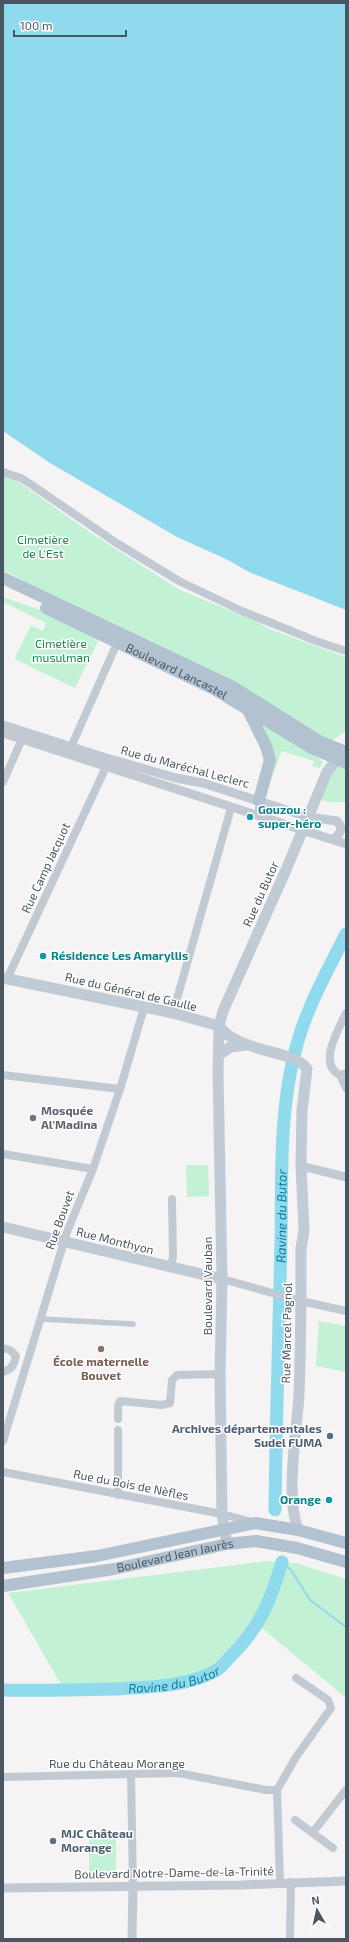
<svg xmlns="http://www.w3.org/2000/svg" width="349" height="1942" viewBox="0 0 349 1942" font-family="'Exo 2',sans-serif">
<style>
.green{fill:#c3f1d5}
.water{fill:#90daee}
.lines{fill:none;stroke-linecap:round;stroke-linejoin:round}
.stream{stroke:#90daee;stroke-width:2}
.river{stroke:#90daee;stroke-width:13}
.pedestrian{stroke:#c1cad2;stroke-width:5.5}
.minor{stroke:#c1cad2;stroke-width:8}
.tertiary{stroke:#c1cad2;stroke-width:9}
.secondary{stroke:#c1cbd6;stroke-width:11}
.primary{stroke:#b3c2d1;stroke-width:12}
.primary-bridge{stroke:#b3c2d1;stroke-width:12}
.culture-dot{fill:#0f9aa8;stroke:#fff;stroke-width:1.5}
.worship-dot{fill:#6b7280;stroke:#fff;stroke-width:1.5}
.education-dot{fill:#8d6e63;stroke:#fff;stroke-width:1.5}
.service-dot{fill:#5c6f8a;stroke:#fff;stroke-width:1.5}
.labels{text-anchor:middle;stroke-width:3;stroke-linejoin:round;paint-order:stroke}
.park-label{font-size:12px;fill:#17864f;stroke:#fff}
.street-label{font-size:12px;fill:#4a5661;stroke:#fff}
.culture-label{font-size:12px;font-weight:bold;fill:#0d838f;stroke:#fff;text-anchor:start}
.worship-label{font-size:12px;font-weight:bold;fill:#5b616d;stroke:#fff;text-anchor:start}
.education-label{font-size:12px;font-weight:bold;fill:#785e54;stroke:#fff}
.service-label{font-size:12px;font-weight:bold;fill:#4e5e75;stroke:#fff;text-anchor:end}
.water-label{font-size:13px;font-style:italic;fill:#0c7c9b;stroke:#fff}
</style>
<rect width="100%" height="100%" fill="#f5f3f3"/>
<path class="green" d="M3 476 13 478 91 533 180 590 256 621 269 629 346 657V731L330 742 3 570Z
M3 597 43 611 99 639 75 688 16 660 15 657 31 625 43 631 46 623 3 602Z
M257 717 310 751 323 762 320 768 312 766 314 761 282 751 268 787 274 768Z
M337 764 346 768V802H330L321 800 322 794Z
M186 1165H208L209 1196 187 1197Z
M319 1321 346 1326V1372L316 1366Z
M268 1561 296 1563 346 1579V1698L257 1624C245 1639 234 1658 217 1669 185 1691 104 1689 65 1691L8 1593Z
M89 1833H116V1876H89Z"/>
<path class="water" d="M3 3H346V610L249 572 228 560 177 537 50 463 3 431Z"/>
<g class="lines">
<path class="stream" d="M282 1562 291 1570 310 1600 346 1627"/>
<g class="river">
<path id="s1" d="M275 1510C276 1421 279 1331 281 1242 282 1179 279 1113 295 1052 305 1010 327 972 346 934"/>
<path id="s2" d="M3 1690C41 1691 78 1690 116 1689 147 1687 189 1687 217 1670 222 1667 226 1661 230 1657 259 1629 271 1600 282 1562"/>
</g>
<path class="pedestrian" d="M41 1319 133 1324"/>
<path class="minor" d="M3 472 21 478 32 485 115 542 179 581 242 611 316 641 346 651
M71 747 114 650
M3 782 22 739
M259 800V815
M7 979 106 767
M173 1013 231 808
M346 1013C339 1029 317 1064 340 1075L346 1073
M3 1075 120 1089
M340 1075 346 1088
M3 1154 93 1169
M171 1268 173 1256 172 1199
M222 1279 301 1301 346 1311
M3 1348 10 1350 16 1356C14 1365 12 1369 3 1372
M118 1419V1406L120 1401 162 1405 170 1403 172 1380 177 1375 220 1374
M118 1430V1495
M3 1441 67 1232 93 1169 120 1089 144 1008
M3 1472 222 1514 252 1522
M131 1774 133 1886
M4 1777 178 1773 266 1790H277
M295 1820 333 1848
M313 1832 346 1790
M280 1883 277 1790 296 1757 331 1708 328 1700 296 1678
M290 1939 291 1882"/>
<path class="tertiary" d="M3 725 103 757 176 778 203 783 308 817 337 821C344 828 340 837 331 839
M3 733 346 844
M301 1166 346 1177
M3 1888 242 1885 346 1881
M132 1939 133 1886"/>
<path class="secondary" d="M3 978 173 1013 219 1026C238 1053 296 1050 307 1069L302 1110 301 1166 304 1231 301 1248C301 1297 301 1346 299 1394 297 1433 285 1494 298 1530
M219 1055 230 1047 246 1045
M3 1227 222 1279
M227 1544 222 1514 220 1374 222 1279 218 1073 219 1026 223 1011 286 870 327 772 341 753"/>
<g class="primary">
<path d="M3 578 233 687 319 741"/>
<path id="s3" d="M46 608 214 689 312 748"/>
<path d="M248 710 266 746 270 760 259 800"/>
<path d="M3 1568 97 1556 255 1523 298 1530 346 1543"/>
<path id="s4" d="M3 1586 114 1569 227 1544 256 1541 297 1548 346 1562"/>
</g>
<path class="primary-bridge" d="M319 741 346 752
M312 748 346 763"/>
</g>
<g class="culture-dot">
<circle cx="250" cy="817" r="4"/>
<circle cx="43" cy="956" r="4"/>
<circle cx="329" cy="1500" r="4"/>
</g>
<circle class="worship-dot" cx="33" cy="1118" r="4"/>
<circle class="education-dot" cx="101" cy="1349" r="4"/>
<g class="service-dot">
<circle cx="330" cy="1436" r="4"/>
<circle cx="53" cy="1841" r="4"/>
</g>
<g class="labels">
<g class="park-label">
<text x="43" y="544">Cimetière<tspan x="43" dy="14">de L'Est</tspan></text>
<text x="61" y="648">Cimetière<tspan x="61" dy="14">musulman</tspan></text>
</g>
<g class="street-label">
<text dy="4" stroke="none"><textPath href="#s3" startOffset="145">Boulevard Lancastel</textPath></text>
<text transform="translate(185 767) rotate(15)" y="4">Rue du Maréchal Leclerc</text>
<text transform="translate(46 868) rotate(-65)" y="4">Rue Camp Jacquot</text>
<text transform="translate(261 894) rotate(-66)" y="4">Rue du Butor</text>
<text transform="translate(131 992) rotate(13)" y="4">Rue du Général de Gaulle</text>
<text transform="translate(60 1220) rotate(-70)" y="4">Rue Bouvet</text>
<text transform="translate(115 1241) rotate(14)" y="4">Rue Monthyon</text>
<text transform="translate(208 1286) rotate(-90)" y="4">Boulevard Vauban</text>
<text transform="translate(287 1333) rotate(-89)" y="4">Rue Marcel Pagnol</text>
<text transform="translate(131 1485) rotate(11)" y="4">Rue du Bois de Nèfles</text>
<text dy="4" stroke="none"><textPath href="#s4" startOffset="175">Boulevard Jean Jaurès</textPath></text>
<text x="117" y="1768">Rue du Château Morange</text>
<text transform="translate(174 1873) rotate(-1)" y="4">Boulevard Notre-Dame-de-la-Trinité</text>
</g>
<g class="culture-label">
<text x="258" y="814">Gouzou :<tspan x="258" dy="14">super-héro</tspan></text>
<text x="51" y="960">Résidence Les Amaryllis</text>
<text x="321" y="1504" text-anchor="end">Orange</text>
</g>
<g class="worship-label">
<text x="41" y="1115">Mosquée<tspan x="41" dy="14">Al'Madina</tspan></text>
</g>
<g class="education-label">
<text x="101" y="1366">École maternelle<tspan x="101" dy="14">Bouvet</tspan></text>
</g>
<g class="service-label">
<text x="322" y="1433">Archives départementales<tspan x="322" dy="14">Sudel FUMA</tspan></text>
<text x="61" y="1838" text-anchor="start">MJC Château<tspan x="61" dy="14">Morange</tspan></text>
</g>
<g class="water-label">
<text dy="5" stroke="none"><textPath href="#s1" startOffset="294">Ravine du Butor</textPath></text>
<text dy="5" stroke="none"><textPath href="#s2" startOffset="172">Ravine du Butor</textPath></text>
</g>
</g>
<rect width="349" height="1942" fill="none" stroke="#4a5661" stroke-width="8"/>
<g transform="translate(317 1910) rotate(351)" stroke="#ffffff" stroke-width="3" paint-order="stroke">
<path d="M0-3L7 15L0 10L-7 15Z" fill="#4a5661"/>
<text y="-6" font-size="11" font-weight="bold" text-anchor="middle" fill="#4a5661">N</text>
</g>
<path d="M14 30v6h112v-6" fill="none" stroke="#4a5661" stroke-width="2"/>
<text x="20" y="30" font-size="12" fill="#4a5661" stroke="#ffffff" stroke-width="3" paint-order="stroke">100 m</text>
</svg>
